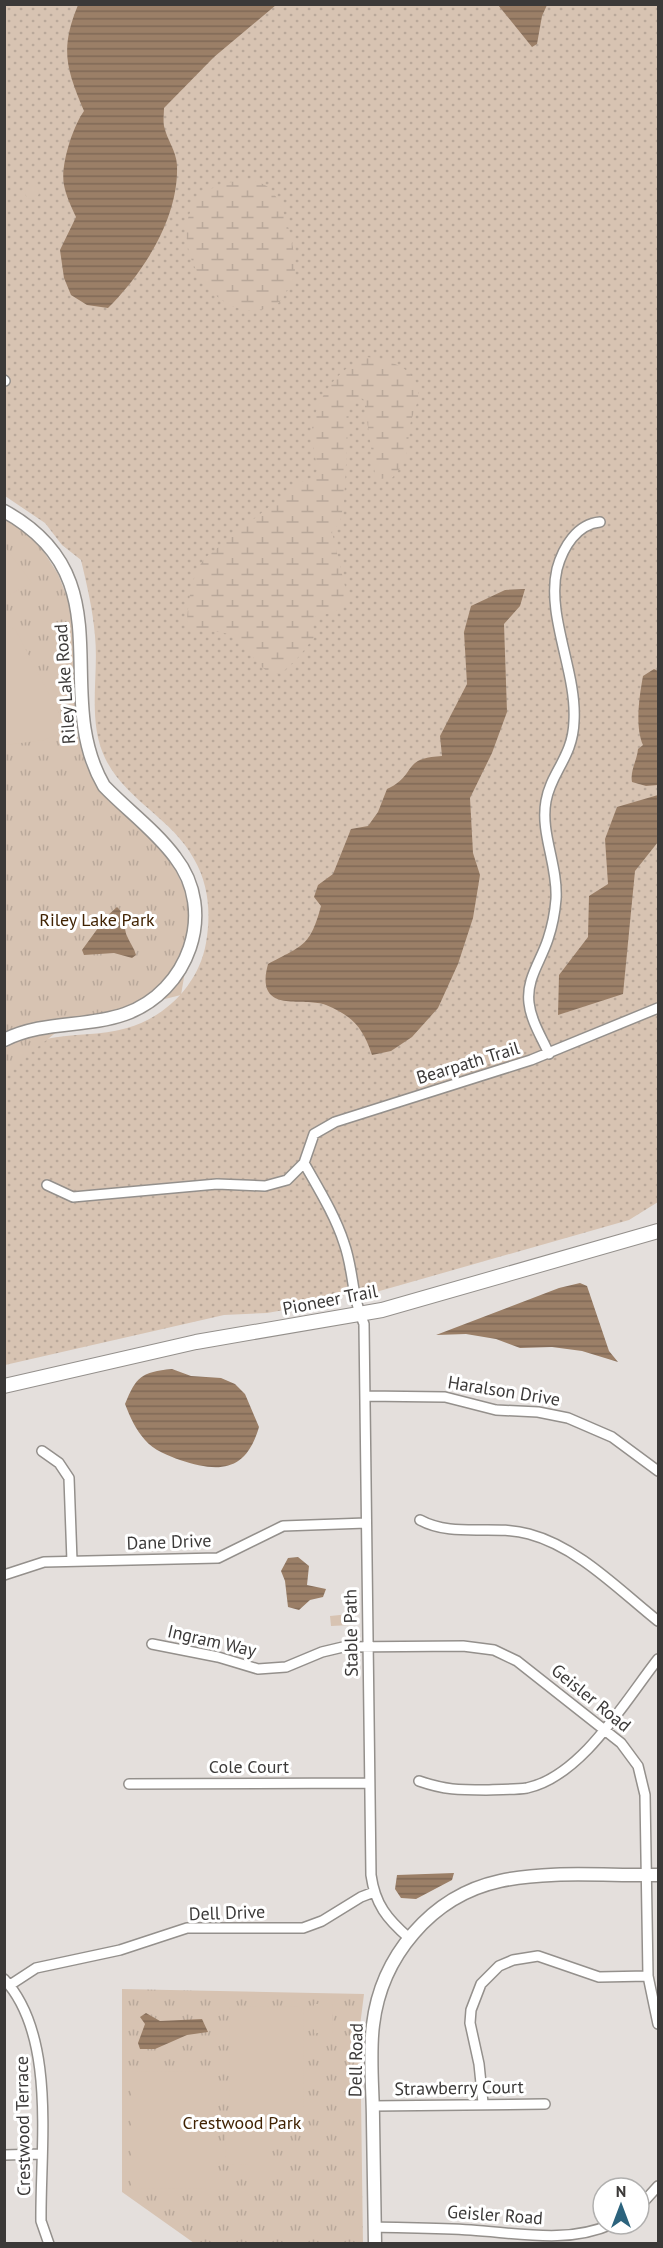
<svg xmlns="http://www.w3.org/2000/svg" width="663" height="2248" viewBox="0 0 663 2248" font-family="'PT Sans',sans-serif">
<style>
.grass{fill:url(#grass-dots)}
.wetland{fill:url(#wetland-marsh)}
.park{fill:url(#park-tufts)}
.pitch{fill:#d7c3b2}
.water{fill:url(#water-rules)}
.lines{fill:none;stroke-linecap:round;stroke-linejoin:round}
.minor-casing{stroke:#94908c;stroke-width:12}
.tertiary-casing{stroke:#94908c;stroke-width:15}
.secondary-casing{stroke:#94908c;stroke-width:16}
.minor{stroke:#fff;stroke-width:9}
.tertiary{stroke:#fff;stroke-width:12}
.secondary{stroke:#fff;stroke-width:14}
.labels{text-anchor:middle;stroke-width:6;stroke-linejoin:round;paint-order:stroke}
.street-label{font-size:18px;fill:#3b3938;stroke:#fff}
.park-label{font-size:18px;fill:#412303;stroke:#fff}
</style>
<defs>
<pattern id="grass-dots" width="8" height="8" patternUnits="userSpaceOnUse" patternTransform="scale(1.5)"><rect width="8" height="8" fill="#d7c3b2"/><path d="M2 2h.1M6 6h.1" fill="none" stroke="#b9a89a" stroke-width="1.8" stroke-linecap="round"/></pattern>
<pattern id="wetland-marsh" width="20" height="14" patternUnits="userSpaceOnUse" patternTransform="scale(1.5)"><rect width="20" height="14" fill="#d7c3b2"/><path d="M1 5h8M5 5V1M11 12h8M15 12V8" fill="none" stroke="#b9a89a"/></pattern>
<pattern id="park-tufts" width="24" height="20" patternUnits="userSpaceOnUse" patternTransform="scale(1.5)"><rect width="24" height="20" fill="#d7c3b2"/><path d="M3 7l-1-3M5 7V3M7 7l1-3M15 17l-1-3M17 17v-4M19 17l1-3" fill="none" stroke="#b9a89a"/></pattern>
<pattern id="water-rules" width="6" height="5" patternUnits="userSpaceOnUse" patternTransform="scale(1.5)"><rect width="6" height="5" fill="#9b7f67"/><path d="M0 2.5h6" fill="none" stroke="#806956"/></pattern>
</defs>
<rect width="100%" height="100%" fill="#e4dfdc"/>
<path class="grass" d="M5 5H658V1202L629 1220 369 1294C356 1293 345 1291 335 1301L267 1313 224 1315 5 1365V1058C17 1052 32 1042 46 1039 72 1033 101 1036 127 1028 166 1017 199 984 206 943 211 914 209 885 194 859 172 818 125 800 105 758 87 721 99 675 95 636 93 611 87 585 81 560L62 545 45 523 5 496Z"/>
<path class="wetland" d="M255 181C261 183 267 185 271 190 284 203 299 257 294 276 292 285 286 293 281 300 276 308 266 309 257 310 189 317 141 175 255 181Z
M366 357C390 359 422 370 418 399 416 409 411 417 410 427 406 450 411 458 392 478L378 479 375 474 364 400 360 397 354 398 349 408 344 502 340 522 332 532 348 599 335 612 314 617 312 629 314 638C305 648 296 662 285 670 263 685 251 647 235 637 222 630 208 631 193 631L187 621C189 599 191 574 206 557L299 483 311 478 317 471C317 457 310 444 312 429 317 396 337 370 366 357Z"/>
<path class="park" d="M5 517 26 532 44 552 58 574 69 602 76 630 78 736 86 765 105 797 163 843 195 912 181 995 68 1023 5 1073Z
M122 1989 364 1994 360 2026 363 2243H194L122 2192Z"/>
<path class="pitch" d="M25 192a7 7 0 1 1 14 0a7 7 0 1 1-14 0Z
M5 547 32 583 5 597Z
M8 626 15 629 68 730 44 740 5 745 4 629Z
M350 1614 351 1625 331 1626 330 1616Z
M314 2004H332L333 2033H314Z
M230 2006 304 2007 303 2112H229Z
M212 2071V2188L131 2189V2072Z
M225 2130H270V2173H248V2164L226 2165Z"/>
<path class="water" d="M78 5H276L214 57 164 108C164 113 163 121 164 126 167 140 176 150 177 165 179 218 144 272 108 308L87 305 71 295 64 278 60 250 76 217C71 206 66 196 64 185 60 166 73 126 84 111 66 68 60 49 78 5Z
M498 5H547L542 16 537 44 532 47Z
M525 589 520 606 504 624 507 712 492 753 470 798 473 853 480 875 473 918 458 964 438 1008 412 1037 391 1051 372 1055C363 1028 353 1016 326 1005 304 996 254 1016 268 964 303 945 310 947 321 906L314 897 318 885 333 874 351 829 368 826 378 812 387 789C418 775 400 758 442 756L440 736 467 684 464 632 471 606 505 590Z
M654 669 658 671V785L646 786 632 782C630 770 637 761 638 749L643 745C635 727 639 698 643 676Z
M658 795V842L635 871 623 994 558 1015 559 975 588 937 589 896 608 884 605 839 617 807Z
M117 907C127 916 123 926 127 936 130 943 134 948 136 955L132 958 114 953 84 955 82 950 106 917Z
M580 1283 587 1286 609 1351 618 1362 582 1351 552 1347 520 1348 496 1339 466 1334 436 1335 559 1288Z
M172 1369 191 1376 221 1378 235 1384 245 1394 259 1427C246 1472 219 1473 180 1460 169 1456 153 1450 145 1440 136 1430 130 1417 125 1404 136 1377 141 1372 172 1369Z
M298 1557 309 1566 307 1585 326 1589 323 1597 310 1600 299 1610 288 1607 285 1581 281 1571 288 1558Z
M454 1873 452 1880 416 1899 401 1898 395 1889 397 1875Z
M146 2013 160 2021 202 2019 208 2032 187 2035 155 2049H140L138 2043 145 2024 140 2017Z"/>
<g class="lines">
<g class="minor-casing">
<path id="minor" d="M4 380 5 381
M549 1054C542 1038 531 1021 529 1003 526 979 541 961 548 939 552 927 555 912 556 899 558 865 540 833 546 801 551 772 573 757 574 721 577 672 546 616 557 569 563 547 577 524 600 522
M47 1185 73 1197 217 1184 265 1186 287 1180 304 1163
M365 1396 445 1397 496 1410 538 1412 568 1418 612 1437 658 1471
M42 1451 59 1463 69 1478 72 1561
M420 1520C453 1538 493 1524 529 1534 578 1547 619 1590 658 1621
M4 1575 44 1562 218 1558 283 1526 366 1523
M152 1644 218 1657 258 1669 286 1667 322 1652 343 1647 463 1646 494 1650 517 1661 621 1743 638 1766 645 1795 648 1976 658 2024
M419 1781C445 1790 459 1790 486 1790 500 1789 514 1790 527 1788 582 1776 625 1701 658 1659
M129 1784 369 1783
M409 1938C387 1919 375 1904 371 1875L364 1324C351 1295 354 1271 344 1243 335 1215 318 1188 304 1163L314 1134 335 1122 531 1060 658 1008
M4 1979C57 2036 40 2148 41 2221L49 2244
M10 1985 36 1968 120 1950 187 1928H303L322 1921 361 1897 374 1892
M483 2103 479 2064 470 2023 471 2010 481 1984 499 1966 513 1960 538 1956 599 1977 648 1976
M373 2106 545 2104
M4 2155 41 2154
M639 2207 658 2186
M375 2227C407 2228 439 2228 471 2230 518 2233 568 2244 612 2224"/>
</g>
<g class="tertiary-casing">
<path id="tertiary" d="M4 511C128 579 49 692 104 786 127 810 155 830 175 857 218 912 188 992 125 1014 85 1028 45 1020 4 1040
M375 2244C374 2203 374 2162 373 2121 373 2090 369 2056 373 2025 381 1957 431 1896 500 1881 549 1870 608 1876 658 1875"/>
</g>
<g class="secondary-casing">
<path id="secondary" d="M4 1386 196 1342 382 1310 658 1231"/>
</g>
<use href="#minor" class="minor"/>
<use href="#tertiary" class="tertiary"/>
<use href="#secondary" class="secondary"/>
</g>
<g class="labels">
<g class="street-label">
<text transform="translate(65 684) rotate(-94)" y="6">Riley Lake Road</text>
<text transform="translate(468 1063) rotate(-17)" y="6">Bearpath Trail</text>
<text transform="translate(330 1300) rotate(-11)" y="6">Pioneer Trail</text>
<text transform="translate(504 1391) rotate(9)" y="6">Haralson Drive</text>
<text transform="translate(169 1542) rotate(-2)" y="6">Dane Drive</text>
<text transform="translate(351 1633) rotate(-91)" y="6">Stable Path</text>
<text transform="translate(212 1641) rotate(13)" y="6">Ingram Way</text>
<text transform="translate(591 1698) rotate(39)" y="6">Geisler Road</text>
<text x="249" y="1773">Cole Court</text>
<text transform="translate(227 1913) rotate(-2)" y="6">Dell Drive</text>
<text transform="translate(356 2060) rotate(-89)" y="6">Dell Road</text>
<text transform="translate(459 2088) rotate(-1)" y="6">Strawberry Court</text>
<text transform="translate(23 2126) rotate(-91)" y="6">Crestwood Terrace</text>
<text transform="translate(495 2215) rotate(4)" y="6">Geisler Road</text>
</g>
<g class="park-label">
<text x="97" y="926">Riley Lake Park</text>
<text x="242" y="2129">Crestwood Park</text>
</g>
</g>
<rect width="663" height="2248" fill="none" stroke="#3b3938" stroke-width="12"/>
<g transform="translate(621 2206)"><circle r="28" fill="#ffffff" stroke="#b1b0af" stroke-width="1.5"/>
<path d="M0-4.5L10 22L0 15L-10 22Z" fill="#2c637d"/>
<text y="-9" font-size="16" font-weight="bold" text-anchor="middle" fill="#3b3938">N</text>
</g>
</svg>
